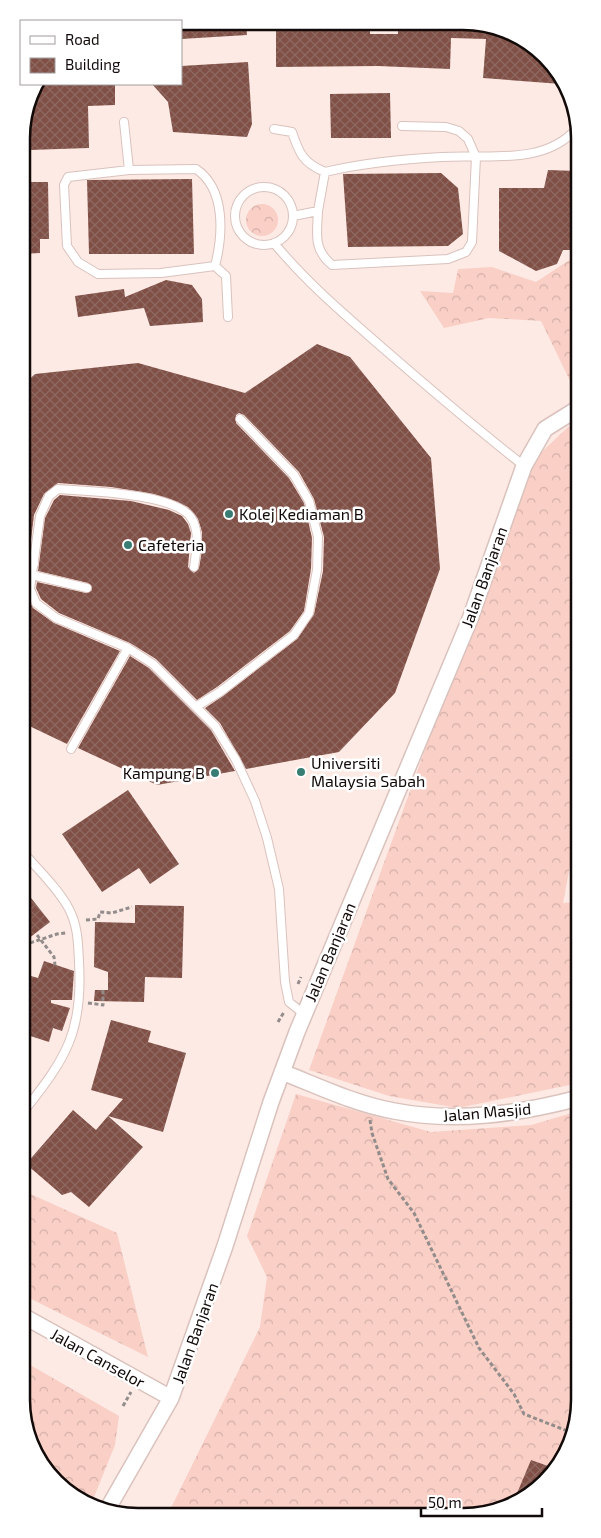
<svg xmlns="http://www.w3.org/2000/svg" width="601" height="1538" viewBox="0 0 601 1538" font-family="'Exo 2',sans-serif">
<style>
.built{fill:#fdeae5}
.forest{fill:url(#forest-crowns)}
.building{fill:url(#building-cross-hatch)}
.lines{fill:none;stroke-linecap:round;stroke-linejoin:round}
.service-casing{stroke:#dac2bd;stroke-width:10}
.minor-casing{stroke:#dac2bd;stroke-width:18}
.path{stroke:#928c8a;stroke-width:3;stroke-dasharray:4 2.5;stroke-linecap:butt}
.service{stroke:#fff;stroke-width:8}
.minor{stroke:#fff;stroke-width:15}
.poi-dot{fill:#387d73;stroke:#fff;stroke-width:2}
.labels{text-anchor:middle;stroke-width:5;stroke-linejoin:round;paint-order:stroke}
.poi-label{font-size:16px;fill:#110a08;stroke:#fff;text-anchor:start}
.street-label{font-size:16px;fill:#110a08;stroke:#fff}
.rim{fill:none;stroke:#110a08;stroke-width:2.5}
</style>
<defs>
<pattern id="forest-crowns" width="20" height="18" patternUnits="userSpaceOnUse" patternTransform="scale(1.25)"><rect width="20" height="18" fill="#f9cfc6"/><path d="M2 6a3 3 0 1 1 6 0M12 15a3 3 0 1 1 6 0" fill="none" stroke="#d4b0a9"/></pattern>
<pattern id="building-cross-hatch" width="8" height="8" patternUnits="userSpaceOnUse" patternTransform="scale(1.25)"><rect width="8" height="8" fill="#804f45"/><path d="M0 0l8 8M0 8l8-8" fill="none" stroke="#8e6961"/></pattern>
</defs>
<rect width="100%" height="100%" fill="#fdf8f7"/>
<path class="built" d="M181 22 485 23 540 50 576 108 580 1407 555 1471 493 1513 116 1515 56 1483 25 1430 22 138 79 84H181Z"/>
<path class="forest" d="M246 220a16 16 0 1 1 32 0a16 16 0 1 1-32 0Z
M571 259H576L577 387 574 389 541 321 489 318 444 328 420 291 453 293 458 269 492 267 536 282Z
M577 422 578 824 563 903 578 902 579 1083 458 1108 389 1096 309 1070 528 465 568 427Z
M296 1094 431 1132 531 1125 579 1111 580 1407 555 1471 548 1476 551 1467 531 1460 521 1485 523 1487 520 1495 493 1513 168 1514 260 1327 267 1277 247 1236Z
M24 1191 117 1233 148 1357 25 1296Z
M25 1362 119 1416 115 1445 92 1502 56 1483 25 1430Z"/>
<path class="building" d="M181 22H246L247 35 181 39Z
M276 22 347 23 370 30V34H398V23L486 24 540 50 561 84 483 78 486 39 451 38 450 69 378 66 276 67Z
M248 62 252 124 247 137 173 132 168 102 152 84H181V66Z
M35 84H115V105L88 106 89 148 29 150 28 107Z
M390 93 391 138H331L330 94Z
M548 170 576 171V250H563L557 264 536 271 499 251V188H544Z
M441 173 458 188 463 234 448 246 348 247 343 174Z
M192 179 194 254H89L87 180Z
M22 182H48L49 239H40V253L22 254Z
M166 280 192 285 202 299 203 322 150 326 144 308 78 317 75 296 124 289 125 297Z
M317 344 350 357 431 458 440 569 395 693 339 752 246 769 220 723 205 708 223 696 297 639 314 614 323 571 324 537 314 499 299 472 244 415 239 413 236 415V423L289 478 304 503 312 538 311 569 304 611 290 631 217 687 197 700 156 659 130 643 59 613 41 599 36 588 37 582 86 593 92 590 88 583 38 571 45 518 54 500 60 495 131 501 169 510 182 516 188 524 191 533 188 567 194 573 199 568 202 550V532L198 519 188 507 154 494 111 487 58 483 44 494 34 515 29 556 23 553 22 386 35 374 138 363 245 393Z
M23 565 27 567 24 589 33 608 54 623 120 651 67 744 23 723Z
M130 656 149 668 211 730 235 771 157 785 78 748Z
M128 790 179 864 150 884 139 868 102 892 62 834Z
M24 889 50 922 24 942Z
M135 905 184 906 182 978 145 977 144 1002 94 1001 95 990H108V972L94 967 95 922 135 923Z
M44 961 74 971 72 1000H51V1003L70 1008 62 1031 53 1028 49 1042 24 1034V974L38 978Z
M111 1020 151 1031 148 1042 186 1053 163 1132 108 1116 123 1099 91 1090Z
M73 1110 96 1130 108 1116 143 1147 89 1207 71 1192 62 1195 26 1164Z
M531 1460 551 1467 547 1477 515 1498Z"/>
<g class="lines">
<g class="service-casing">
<path id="service" d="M124 122 129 170
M274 129 292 132C299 153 303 163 325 172
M196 169C226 189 223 235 215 266L161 273 98 274 78 262 67 246 64 185 68 177 129 170Z
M235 216a29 29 0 1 1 58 0a29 29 0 1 1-58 0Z
M318 211C317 234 313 249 332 265L448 259 466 252 472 242 476 157 468 139 459 131 446 127 402 126
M293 216 318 211 325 172C363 163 402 159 442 157 485 154 544 166 576 129
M274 243C307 283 345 315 384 349 430 389 476 428 524 466
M215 266 226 276 228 317
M23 559 34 564
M194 567C196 552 200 536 193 521 182 493 86 491 58 489L49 496 40 516 30 589 36 603 56 618 128 648 153 664 215 726 236 760 255 801 267 838 279 889 285 982 289 1002 304 1014
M32 575 87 588
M197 706 220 692 294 635 309 613 317 570 318 537 309 501 294 475 240 419
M71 749 128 648
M24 853C39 871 58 888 69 909 78 926 78 943 79 962 83 1031 67 1057 24 1111"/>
</g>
<g class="minor-casing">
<path id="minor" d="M282 1072C318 1086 355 1104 394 1111 456 1123 518 1114 579 1098
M25 1317 171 1398
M107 1510 171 1398 225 1246 271 1102 297 1032 470 619 524 466 545 429 577 409"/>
</g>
<path class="path" d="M86 920 98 919 100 912 112 913 132 907
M37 935 54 957 55 965
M24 945 57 934 66 933
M298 984 301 977
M88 1003 103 1005V989
M278 1022 284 1012
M370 1120 372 1133 388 1179 414 1213 479 1348 514 1394 524 1414 570 1432
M123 1406 131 1392"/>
<use href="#service" class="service"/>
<use href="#minor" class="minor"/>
</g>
<g class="poi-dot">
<circle cx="229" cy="514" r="5"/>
<circle cx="128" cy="545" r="5"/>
<circle cx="301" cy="772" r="5"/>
<circle cx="215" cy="773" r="5"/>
</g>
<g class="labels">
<g class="poi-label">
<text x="239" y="520">Kolej Kediaman B</text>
<text x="138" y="551">Cafeteria</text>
<text x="311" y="769">Universiti<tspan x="311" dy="18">Malaysia Sabah</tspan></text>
<text x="205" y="779" text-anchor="end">Kampung B</text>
</g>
<g class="street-label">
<text transform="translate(484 577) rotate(-70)" y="6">Jalan Banjaran</text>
<text transform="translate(330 952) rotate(-67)" y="6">Jalan Banjaran</text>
<text transform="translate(487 1112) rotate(-5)" y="6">Jalan Masjid</text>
<text transform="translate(195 1333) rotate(-70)" y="6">Jalan Banjaran</text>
<text transform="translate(98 1358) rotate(29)" y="6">Jalan Canselor</text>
</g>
</g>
<path d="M0 0H601V1538H0ZM138 30H463A108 108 0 0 1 571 138V1400A108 108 0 0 1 463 1508H138A108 108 0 0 1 30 1400V138A108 108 0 0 1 138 30Z" fill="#fff" fill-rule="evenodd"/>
<path class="rim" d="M138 30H463A108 108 0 0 1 571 138V1400A108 108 0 0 1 463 1508H138A108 108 0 0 1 30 1400V138A108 108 0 0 1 138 30Z"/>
<rect x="20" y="20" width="162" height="65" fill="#ffffff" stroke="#a09d9c"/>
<rect x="30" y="36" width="25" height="8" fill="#ffffff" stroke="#a09d9c"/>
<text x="65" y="45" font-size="15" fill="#110a08">Road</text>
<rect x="30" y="58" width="25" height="15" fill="url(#building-cross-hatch)" stroke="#a09d9c"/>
<text x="65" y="70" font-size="15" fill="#110a08">Building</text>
<path d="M421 1508v8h121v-8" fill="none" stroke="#110a08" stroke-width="2.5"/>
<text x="428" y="1508" font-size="15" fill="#110a08" stroke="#ffffff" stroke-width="4" paint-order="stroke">50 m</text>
</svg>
